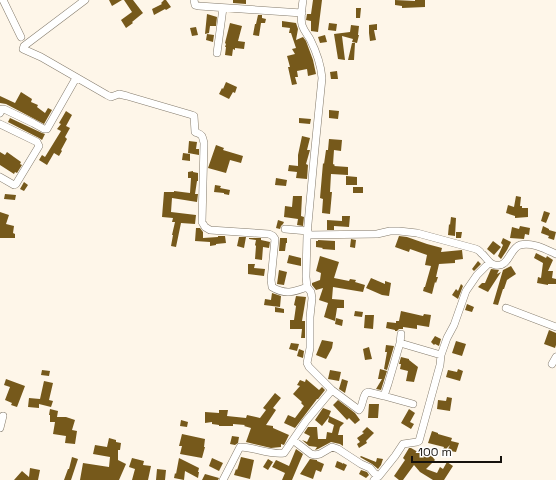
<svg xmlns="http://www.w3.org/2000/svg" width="556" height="480" viewBox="0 0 556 480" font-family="'Space Grotesk',sans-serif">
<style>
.building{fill:#76591b}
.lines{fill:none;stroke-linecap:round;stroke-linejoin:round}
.street-casing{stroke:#847b6c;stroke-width:8}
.street{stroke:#fff;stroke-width:7}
</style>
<rect width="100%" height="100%" fill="#fef6e9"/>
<path class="building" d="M109 0H122L112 6Z
M124 0H133L143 13 132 22 133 23 126 28 121 20 132 12Z
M164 0H166L171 7 166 10 165 9 154 15 152 9 162 4 161 3Z
M233 0H246V4L233 3Z
M313 0H322L318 32 311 31V21L306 20 307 14H311Z
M395 0 415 1V0H425V7L402 8V6L395 5Z
M356 8H361L360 18H356Z
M207 14 217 17 216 26H210L209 33 205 34Z
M258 15H262V18L266 19 265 23H261L259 36 253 35 255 24H256Z
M282 21 296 23 298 29 296 40 303 37 306 41 313 60 316 74 308 76 307 69 297 71 298 77H295L297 84 292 85 288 67H290L287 56 295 54 292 49 296 48 291 33H289L290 28 282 27Z
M230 23 242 26 238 41 245 42 244 49 235 48V50L233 49 232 56 225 55 226 47H225L226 44 225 43Z
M329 23 337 24 336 31 328 30Z
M377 24V30H374L376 40 370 41 369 33V25Z
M351 25 359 26 358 35H359L357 43 352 42 353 39 342 36 345 60 338 59 334 34 350 32Z
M196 27 198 35 192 36 190 28Z
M207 34 214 35 213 42 206 40Z
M325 35 327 42 320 43 318 37Z
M352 43H355L354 60H348Z
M337 71 338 79H331L330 72Z
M226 82 237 87 235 93 233 92 229 99 219 94 222 88 223 89Z
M21 92 32 99 31 102 38 105 37 107 45 113 48 108 52 110 44 124 6 104 0 103V96L15 103Z
M329 110 339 111 338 119 329 118Z
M66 111 72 115 66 126 70 128 65 137 67 139 61 150 62 151 59 156 54 153 47 165 39 160 42 155 45 157 61 131 57 129 61 124 59 123Z
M10 118 42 133 45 134 42 140 39 138 8 122Z
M299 118 311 119 310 124 299 123Z
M302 136 310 138 307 150H310L306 164 308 165 307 179 296 178 297 172 288 171 289 165 298 166V155Z
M329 139 342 140 341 151 334 150 333 164 335 165 334 166 348 167V175L331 174 330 192H332L330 214 322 213 323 199 320 198 323 163 324 164 326 150H328Z
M189 141 197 142 196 149H199V155L188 153Z
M216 145 224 148 223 150 243 156 241 163 230 160 226 173 208 168Z
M0 152 5 155 7 152 21 162 20 164 22 165 17 173 15 172 14 174 0 165Z
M183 153 190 154V161L182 160Z
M193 171V172L198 173V181H197L195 194H198L197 202 172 198 171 212 196 215 195 224 181 223 176 247 171 246 173 235H172L175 222H172L173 218 162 217 164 192H174V191L190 193 191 178H188V172Z
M346 176 357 177V185H346Z
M276 178 287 180 286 186 275 185Z
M24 182 28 185 24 191 20 189Z
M215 185 221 186 220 188 230 190 229 195 224 194V193L214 192Z
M353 187H363V193H353Z
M5 194 16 195 15 200 4 199Z
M293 196H302L301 216 304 217 303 226 297 225 298 219 284 217 285 206 292 207Z
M516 196 521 197 520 206H522V208H528V217L515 218V216L506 213 508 205 514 207Z
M544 211 550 213 546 223 541 221Z
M0 212 9 215 6 224 14 226 13 233 15 234V238H0Z
M342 216H350L349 227 334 226V230H327V220L342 221Z
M451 217 456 218 455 236 448 235 449 224 450 225Z
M278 220 284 222 283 224 281 226 280 229 276 228Z
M520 226 530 228 529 235 525 234 524 239 510 238 512 227 519 229Z
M543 226 549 229V230L556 232 554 240 548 238 549 236 541 233Z
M196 228H200L203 232V238L218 237V236H225L226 243 216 244V245L210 246V242L195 241Z
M456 232H462L461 238H456Z
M399 236 407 237 427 244 442 248 441 252 462 250 463 259 455 260V263L439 264 436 277H438L436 283 435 282 432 294 423 291 424 287H425L431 266 425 265 427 255 410 249 409 252 395 247Z
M239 237H246L244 248 237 246Z
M249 238H261V240L270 242 269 248 263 247 262 260 255 259 256 246 255 245 256 240 249 239Z
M280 238H287V243H286L285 251H279Z
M503 238 511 242 507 250 501 259 498 256 503 245 501 243Z
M351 239 356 240 355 248 350 247Z
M318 240 335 241V250L322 249 323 248 316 247V241H318Z
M493 241 501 247 494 255 487 249Z
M536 253 546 258 547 256 553 260 548 271H553L552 278 556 279V284H548V285L537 283 538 277 541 278 543 263 534 258Z
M289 255 301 258V266L287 263Z
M320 256 339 262 334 278 349 281 350 279 356 280 355 282 365 285 363 292 333 287 332 299 344 300V308H337L335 321 324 317 328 303 319 300 323 288 316 290 312 285V283L320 280 321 273 316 271Z
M478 261 481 264 474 271 472 269Z
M248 264H255L254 268 265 269 264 276 248 274Z
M511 266 516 274 507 280 504 289H503L498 305 493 304 503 270Z
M491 269 499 270 497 274 501 272 488 292 478 287 482 283H485Z
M279 270 287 272 284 285 277 284Z
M371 278 385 284V281L391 283 389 296 382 295 366 288Z
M461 284 463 286 458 299 452 295 456 289 458 291Z
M272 293 281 296 280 307 264 305 265 299 271 300Z
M296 296 306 297 302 321H305V338H301L302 329H290V320H294L296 306 294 305Z
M467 304 474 307 472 312 465 310Z
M275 307 284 309V313L275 312Z
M355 311 363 312 362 317 354 316Z
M401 311 423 316 424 314 431 315 429 327 417 325V329L403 327V329H399L397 331H395V330L386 328 387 322 396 323V321H399Z
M365 315H374L373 329 364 328Z
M336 318 343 320 342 326 335 324Z
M549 330 556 333V345L555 348 544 344Z
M435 336 441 339 439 346 435 344 434 345 431 342Z
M322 340 333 342 332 348 326 359 316 355Z
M456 341 466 344 462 356 452 353Z
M291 343 299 344 297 351 289 349Z
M386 345 394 346 387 370 384 369 387 352H385Z
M369 347 372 359 365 360 363 349Z
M299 349 304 351 303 358 297 356Z
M401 357 409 359V360L418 367 414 382 406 381 408 371 400 369 401 364H399Z
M380 369 387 371 381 390 376 389 382 379H378Z
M458 369 463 371 460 381 446 377 448 370 457 372Z
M42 370 50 371 49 376 41 375Z
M330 370 341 372 339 381 328 379Z
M6 379 25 386 17 407 11 405 12 403 5 400 10 387 4 385Z
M306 379 319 390 322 387 325 390 318 399H317L295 428 284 423 288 415 295 418 304 406 301 403 302 402 293 394 300 386 297 385 300 380 305 382Z
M342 379 348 381 345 393 339 389Z
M44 381 53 383 49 400 53 401 51 407 39 404V408L28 407 29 398 40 399Z
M275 393 281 398 273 408 276 410 266 425 273 426V428L289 435 284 445 281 444V447L271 448 246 442 251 428 244 426 245 425 233 424V426H219V425L212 424V422L205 423V412L219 413V410H228L227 416 246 418 247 415 260 418 266 410 263 408Z
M447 397 452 398 450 411 437 409 438 400 446 401Z
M338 400 355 413 360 420 355 424 349 418 347 420 333 405Z
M369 404H379L378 418H368Z
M323 408 331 411 329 416 344 423 340 427 338 435H343V446L340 444 331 442 318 449 315 450 317 447 309 446 302 440 307 442 310 436 304 433 308 427H317L318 439H326L327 432 332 433 334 425 328 422 329 417 322 426 315 420Z
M50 409 58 411 57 417H66L75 420 72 430 77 431 75 444 65 443 66 436 53 434 55 422H50V415H49Z
M409 409 415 413 410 422 414 424 411 429 401 423Z
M181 420 188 422 187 427 180 426Z
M367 427 374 433 366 441 367 443 359 448 357 444 360 442 357 438 364 433 362 432Z
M432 431 438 433V434L452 438 451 441 459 443 456 452 450 451V450L448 449 450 445 442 453 444 447 428 443Z
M182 434 205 439 204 447H205L202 458 180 454 182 446H179Z
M232 436 239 437 238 443 235 445 230 444Z
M109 438 116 440V442L121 443 120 450H118V460L126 464 119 480H80L83 463 109 467 110 457 93 454 95 445 107 447Z
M409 448H411L425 456 429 453 435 460 426 469 437 473 440 467 443 469 447 462 453 466 444 480H433L420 472 414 465 403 480H399L394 476 405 460 403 458Z
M296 449 303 454 292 480H282L285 473 272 467 276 460 289 466Z
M361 456 376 462 377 458 383 459 381 465 378 469 372 464 360 457Z
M72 457 78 459 71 480H64L68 469H69Z
M241 457 254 460 250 479 234 475 236 469 237 470 239 464Z
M132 458 144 461 143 465 151 466 148 480H132L135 469 129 467Z
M179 458 199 468 198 472H199L198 478 185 471 184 480 174 478 175 473 176 474Z
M212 458 223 463 219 471 209 466Z
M268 459 273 462 268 470 263 467Z
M310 459 317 460V461L324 464 321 472 316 470 313 479 300 474Z
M337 461 342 463V464L343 463 347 465 344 471 335 467Z
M30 468 40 470 38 480H14L22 471 29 477Z
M157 469 166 470 165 480H156Z
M361 470 367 472 369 475 366 478 359 474Z
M205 474 219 478 218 480H202Z"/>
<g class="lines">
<g class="street-casing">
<path id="street" d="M3 0 21 37
M85 0 24 46 23 49 41 57 107 95 111 97 119 94 127 96 192 115 194 116 195 132C202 135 202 134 204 143L202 222 205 227 210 230 269 234 273 236 275 239 271 280 272 287C285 295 294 292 307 287
M194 0 195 5 199 6 302 13
M303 0C302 8 300 17 302 25 304 31 307 34 310 39 316 51 321 65 322 78L314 158 307 235 306 277 307 287 311 292 312 298 310 317V348L307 363 309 367 332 390 359 410C363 406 362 398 366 393L368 392 384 396 388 384 400 343 401 334
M217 53 223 8
M0 113 2 109H4L33 123 44 129H47L76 78
M0 124 37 142 39 146 16 184 14 185 0 177
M285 229 308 231
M307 235 377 234 390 231H399L417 233 476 249C478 250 480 251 481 253 486 256 488 264 495 265 509 268 509 249 520 245 532 242 545 249 556 254
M506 308 556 327
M400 343 441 355
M552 364 556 357
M384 396 413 404
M0 428 3 416
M293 440 311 454 315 455 320 454 332 447 338 449 361 464 370 468 374 473 379 476 374 480
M379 476 395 456 403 444 417 442 419 441 440 365 441 355 447 338 454 325 466 291 477 275 489 263
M223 480 240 447C254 447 269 455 284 453L306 421 332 390"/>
</g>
<use href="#street" class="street"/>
</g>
<path d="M412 456v6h89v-6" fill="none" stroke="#16120d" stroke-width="2"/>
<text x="418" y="456" font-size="12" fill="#16120d" stroke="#ffffff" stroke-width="3" paint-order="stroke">100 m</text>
</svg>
